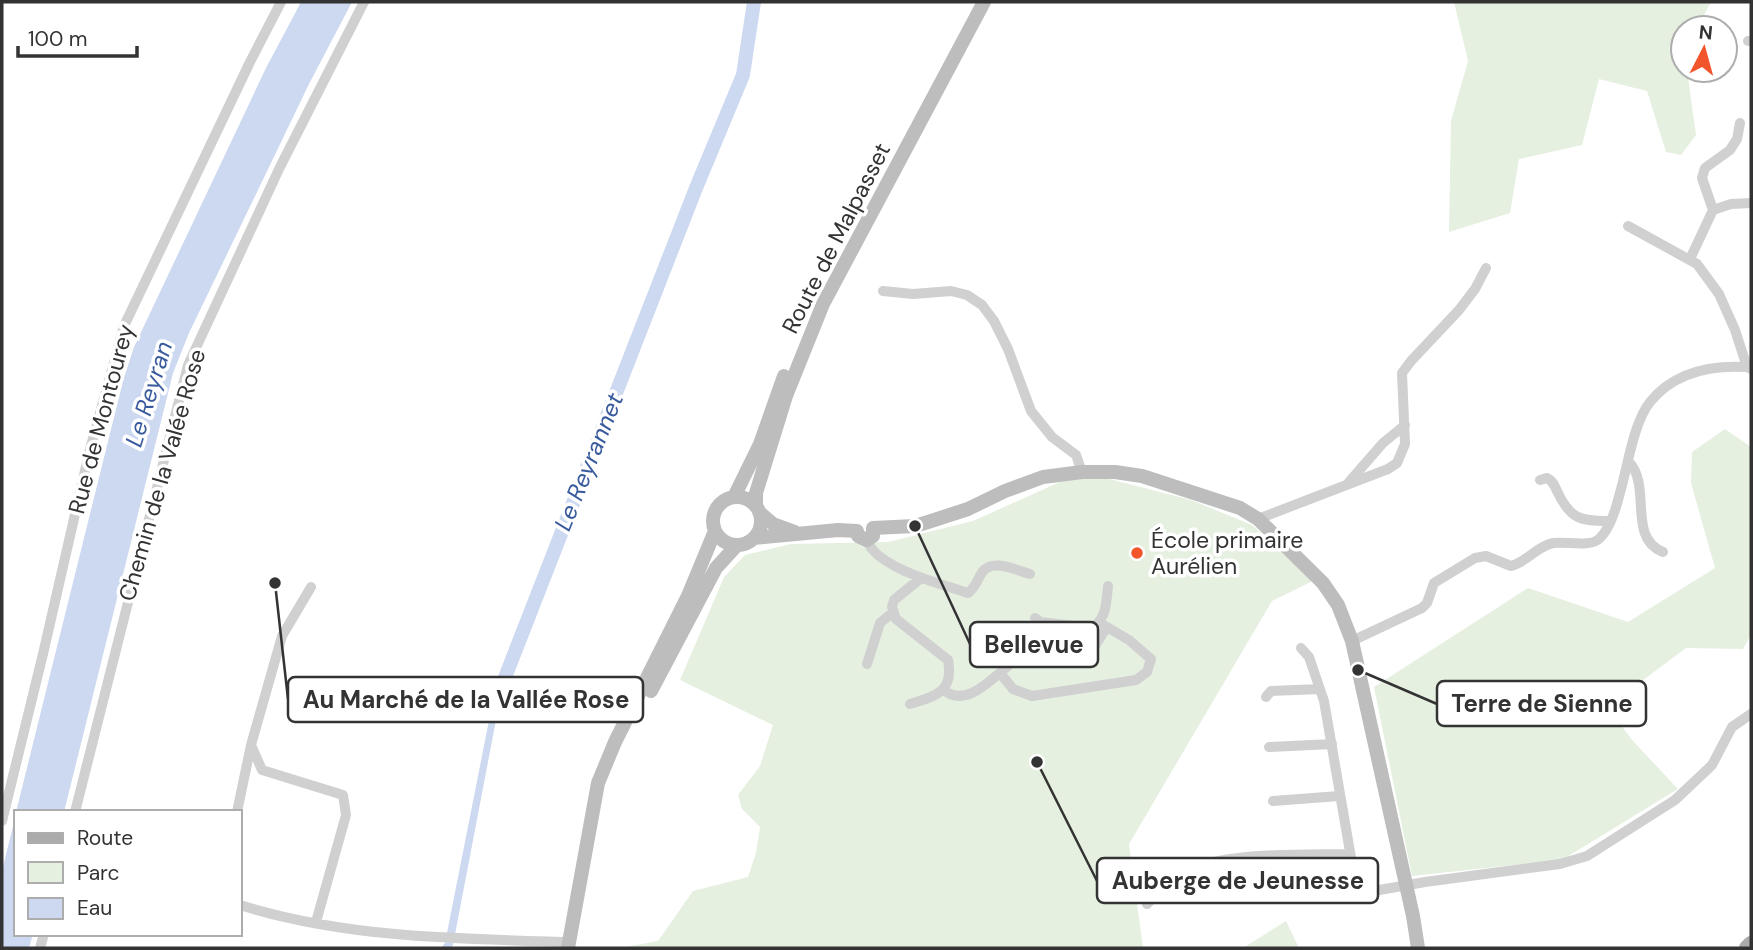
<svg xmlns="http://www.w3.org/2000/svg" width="1753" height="950" viewBox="0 0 1753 950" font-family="'DM Sans',sans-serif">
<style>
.green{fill:#e5f0e1}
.water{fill:#cdd9f0}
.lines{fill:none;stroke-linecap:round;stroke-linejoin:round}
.river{stroke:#cdd9f0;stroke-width:14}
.street{stroke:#d0d0d0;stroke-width:10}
.secondary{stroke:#bdbdbd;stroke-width:14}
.primary{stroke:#ababab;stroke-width:16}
.poi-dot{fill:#f2542c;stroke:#fff;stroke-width:2.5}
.labels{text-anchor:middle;stroke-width:7;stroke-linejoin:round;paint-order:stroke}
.street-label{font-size:23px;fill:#333;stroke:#fff}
.poi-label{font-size:23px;fill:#333;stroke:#fff;text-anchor:start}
.water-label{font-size:24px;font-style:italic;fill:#395b9d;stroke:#fff}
.leader{fill:none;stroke:#333;stroke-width:2.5}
.callout-dot{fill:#333;stroke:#fff;stroke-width:2.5}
.callout{fill:#fff;stroke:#333;stroke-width:2.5}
.callout-label{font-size:24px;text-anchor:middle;font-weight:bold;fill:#333}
</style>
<rect width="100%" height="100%" fill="#fff"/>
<path class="green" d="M1454 2H1711L1697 28H1683V70H1687L1696 135 1681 155 1666 152 1647 91 1599 79 1582 145 1519 159 1510 213 1449 232 1451 121 1468 61Z
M1725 429 1751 447V635L1743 649 1686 648 1607 707 1633 741 1678 789 1562 860 1412 876 1374 687 1528 588 1628 622 1715 568 1691 483 1692 452Z
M1082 472 1191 500 1252 525 1315 580 1272 601 1129 844 1143 948H620L658 941 693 891 748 877 756 853 760 827 742 809 738 795 760 766 773 725 680 680 724 577 745 555 791 544 888 542 973 521Z
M1286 921 1299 948H1243Z"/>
<path class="water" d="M301 2H352L309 84 189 333 173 373 64 812H16L123 381 134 347 266 68Z
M501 681 506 682 502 688 496 720 453 945 451 948H441L445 943 495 690Z
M16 814V934H33L29 948H2V871Z"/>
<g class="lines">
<path class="river" d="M497 698 696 188 743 75 754 2"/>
<path class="street" d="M1748 41H1751
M1713 210 1731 204 1751 203
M1628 226 1697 264 1719 294 1735 330 1747 367 1751 369
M1690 259 1713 210 1702 178 1705 168 1730 150 1737 139 1740 123
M883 291 913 294 951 291 967 295 982 305 994 321 1008 349 1031 411 1052 437 1076 455 1082 472
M1629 462C1652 486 1627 538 1663 552
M1540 480 1547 478C1553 481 1554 485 1557 491 1570 519 1580 521 1609 521
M1349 482 1383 443 1405 425
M1258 519 1388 469 1397 463 1405 444 1402 373 1411 361 1459 310 1475 289 1486 268
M867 540C876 568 942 584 968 593 975 588 977 581 981 574 990 557 1016 570 1030 574
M1035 618 1040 622 1090 628C1107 621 1106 603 1108 586
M1352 641 1422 608 1427 603 1434 583 1475 558 1486 556 1511 566C1527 562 1537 546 1553 543 1566 541 1591 548 1600 538 1612 526 1617 504 1621 489 1628 464 1634 422 1650 402 1674 372 1711 365 1747 367
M1301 648 1309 657 1324 701 1354 875 1361 890 1368 892 1425 882 1560 864 1587 856 1675 800 1712 765 1732 727 1751 714
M1082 655 1093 649 1107 627
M867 664 880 623 892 613
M1000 673 1013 689 1032 696 1136 680 1147 672 1151 659 1129 640 1100 623
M944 690C967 710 996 674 1013 662 1020 658 1027 654 1033 650
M1266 697 1271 691 1320 689
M910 704C936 696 954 692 948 660L896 619 892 607 894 600 921 578
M251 745 262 770 343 795 346 815 316 922
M1269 747 1332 744
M1273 801 1339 796
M75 812 188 365 280 167 364 2
M237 812 251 745 282 636 311 587
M2 821 43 654 89 453 124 326 250 62 281 2
M1147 904C1160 890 1175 876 1194 868 1235 852 1304 855 1349 854
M240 905C345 938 460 939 569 942
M40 948 44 934"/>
<path class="secondary" d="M734 497 760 444 784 376
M713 521a24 24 0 1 1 48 0a24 24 0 1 1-48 0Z
M756 506V493L786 396 823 304 984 2
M760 513 773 524 795 532
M873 528 915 526 928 522 968 509 1005 491 1043 477 1082 472H1115L1142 476 1240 508 1258 519 1323 583 1338 605 1352 641 1413 916 1418 948
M857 531 858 536 867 540 873 536V528
M754 538 838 530 857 531
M651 691 716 568 737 545
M568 948 598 783 615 742 688 596 715 531"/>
<path class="primary" d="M1747 948 1751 944"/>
</g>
<circle class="poi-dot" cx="1137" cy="553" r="7"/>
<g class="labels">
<g class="street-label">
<text transform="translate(836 238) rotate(-63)" y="8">Route de Malpasset</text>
<text transform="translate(101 419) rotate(-75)" y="8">Rue de Montourey</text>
<text transform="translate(162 475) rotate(-74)" y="8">Chemin de la Valée Rose</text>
</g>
<g class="poi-label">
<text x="1151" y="548">École primaire<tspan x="1151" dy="26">Aurélien</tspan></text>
</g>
<g class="water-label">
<text transform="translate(149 394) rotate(-73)" y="8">Le Reyran</text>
<text transform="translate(589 462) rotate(-68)" y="8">Le Reyrannet</text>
</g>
</g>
<path class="leader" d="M915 526L970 644M275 583L288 699M1358 670L1437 704M1037 762L1097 881"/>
<g class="callout-dot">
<circle cx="915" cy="526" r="7"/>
<circle cx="275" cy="583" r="7"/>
<circle cx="1358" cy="670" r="7"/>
<circle cx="1037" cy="762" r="7"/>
</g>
<g class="callout">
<rect x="970" y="622" width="128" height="45" rx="7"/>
<rect x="288" y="677" width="355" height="45" rx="7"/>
<rect x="1437" y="681" width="209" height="45" rx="7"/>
<rect x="1097" y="858" width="281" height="45" rx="7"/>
</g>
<g class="callout-label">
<text x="1034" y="653">Bellevue</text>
<text x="466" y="708">Au Marché de la Vallée Rose</text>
<text x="1542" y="712">Terre de Sienne</text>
<text x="1238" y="889">Auberge de Jeunesse</text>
</g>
<rect width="1753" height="950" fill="none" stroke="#333333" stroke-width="7"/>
<rect x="14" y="810" width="228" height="126" fill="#ffffff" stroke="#adadad" stroke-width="2"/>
<rect x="28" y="833" width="35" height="10" fill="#ababab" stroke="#adadad" stroke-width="2"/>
<text x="77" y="845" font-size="21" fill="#333333">Route</text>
<rect x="28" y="862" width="35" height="21" fill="#e5f0e1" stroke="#adadad" stroke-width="2"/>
<text x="77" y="880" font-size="21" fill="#333333">Parc</text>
<rect x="28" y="898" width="35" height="21" fill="#cdd9f0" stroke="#adadad" stroke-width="2"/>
<text x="77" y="915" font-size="21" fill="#333333">Eau</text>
<g transform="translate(1704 49) rotate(6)"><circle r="33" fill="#ffffff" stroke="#adadad" stroke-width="2"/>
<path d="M0-5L12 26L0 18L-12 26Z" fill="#f2542c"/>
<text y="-10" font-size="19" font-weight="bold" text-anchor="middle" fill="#333333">N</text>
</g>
<path d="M18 46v10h119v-10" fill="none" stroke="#333333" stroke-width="3.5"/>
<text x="28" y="46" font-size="21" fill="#333333" stroke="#ffffff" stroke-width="5" paint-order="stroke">100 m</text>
</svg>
